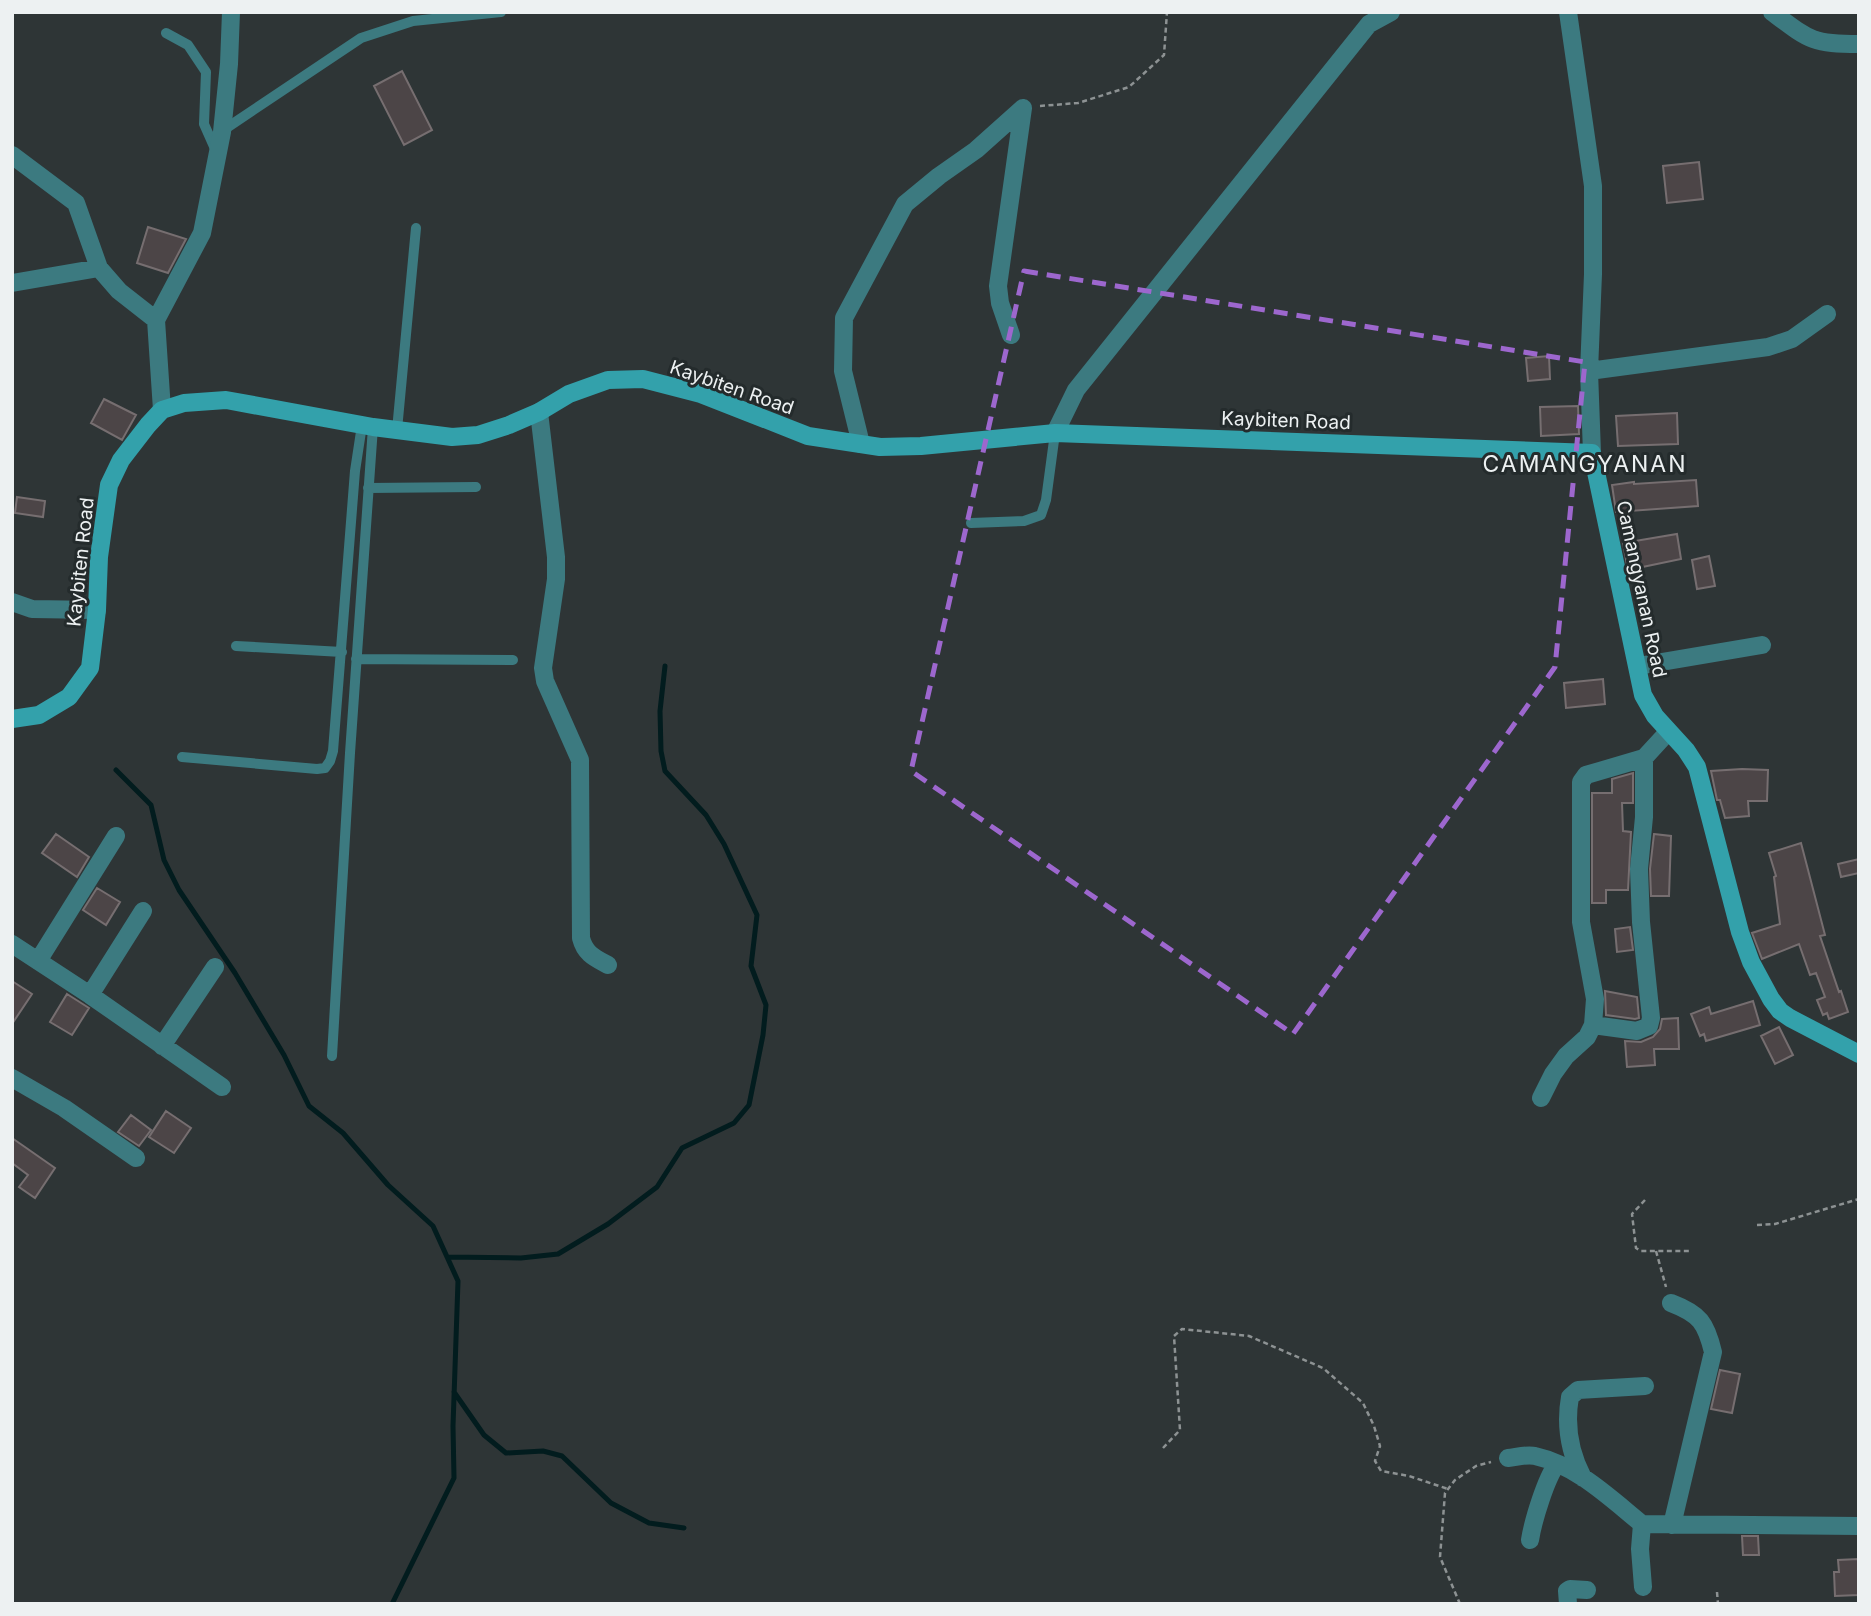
<svg xmlns="http://www.w3.org/2000/svg" width="1871" height="1616" viewBox="0 0 1871 1616" font-family="Inter,sans-serif">
<style>
.lines{fill:none;stroke-linecap:round;stroke-linejoin:round}
.stream{stroke:#021c1e;stroke-width:5}
.building{fill:#4c4547;stroke:#766e70;stroke-width:2}
.path{stroke:#8d9293;stroke-width:2.5;stroke-dasharray:5 3.5;stroke-linecap:butt}
.lane{stroke:#3c7a80;stroke-width:10}
.street{stroke:#3c7a80;stroke-width:18}
.secondary{stroke:#33a1ab;stroke-width:18}
.marked{fill:none;stroke:#9d67ce;stroke-width:5;stroke-dasharray:14 9;stroke-linejoin:round}
.labels{text-anchor:middle;stroke-width:6;stroke-linejoin:round;paint-order:stroke}
.street-label{font-size:19px;fill:#edf1f2;stroke:#242b2c}
.quarter-label{font-size:23px;letter-spacing:2px;fill:#edf1f2;stroke:#242b2c}
</style>
<rect width="100%" height="100%" fill="#2e3536"/>
<g class="lines">
<path class="stream" d="M116 770 151 805 164 860 179 890 235 973 284 1055 309 1106 343 1133 388 1185 433 1226 458 1281 453 1426 454 1478 392 1604
M447 1257 521 1258 558 1254 608 1224 657 1187 682 1148 734 1123 749 1105 763 1035 766 1005 751 966 757 915 724 844 706 815 665 771 661 751 660 711 665 666
M454 1392 484 1435 506 1453 543 1451 562 1456 611 1503 649 1523 684 1528"/>
</g>
<path class="building" d="M402 71 432 130 404 145 374 86Z
M1699 162 1703 199 1667 203 1663 166Z
M148 227 186 239 168 273 137 263Z
M1549 356 1550 379 1528 381 1526 358Z
M104 399 136 415 122 440 91 423Z
M1578 406 1579 434 1541 436 1540 407Z
M1677 413 1678 444 1618 446 1616 416Z
M1696 480 1698 506 1616 512 1612 485 1634 482V484Z
M17 497 45 501 43 517 15 513Z
M1677 534 1681 559 1628 570 1623 543Z
M1709 556 1715 586 1697 589 1692 560Z
M1603 679 1605 704 1566 708 1564 683Z
M1742 769 1768 770 1767 801H1748L1749 816 1725 818 1720 800H1717L1711 771Z
M1633 773V803H1622L1623 831 1631 832 1628 890H1606V903H1592V793H1612V779Z
M56 834 89 857 77 877 42 853Z
M1654 834 1671 836 1669 896H1651L1650 869Z
M1801 843 1825 935 1820 936 1839 992 1841 991 1848 1012 1829 1019 1827 1013 1823 1015 1817 1000 1825 997 1816 973 1810 975 1799 944 1762 959 1752 933 1780 924 1774 877 1776 876 1769 853Z
M1859 859V873L1841 877 1838 864Z
M97 888 120 902 106 925 83 910Z
M1630 927 1633 950 1617 952 1615 929Z
M12 981 32 994 12 1024Z
M1605 991 1637 997 1639 1018 1635 1019 1606 1015Z
M67 994 89 1008 72 1035 50 1022Z
M1753 1001 1760 1025 1706 1041 1704 1034 1700 1036 1691 1014 1709 1007 1711 1014Z
M1678 1018 1679 1049H1654L1655 1065 1627 1067 1625 1041 1641 1042 1653 1037 1660 1029 1662 1019Z
M1779 1027 1793 1055 1775 1064 1761 1036Z
M166 1111 191 1128 174 1153 149 1137Z
M131 1115 151 1130 139 1146 118 1132Z
M12 1138 55 1168 35 1198 19 1187 28 1175 12 1163Z
M1720 1370 1740 1374 1732 1413 1711 1409Z
M1742 1536H1758L1759 1555H1743Z
M1858 1559 1859 1595 1835 1596 1834 1572H1839L1838 1560Z"/>
<g class="lines">
<path class="path" d="M1040 106 1078 103 1129 87 1164 55 1167 12
M1645 1200 1632 1214 1636 1248 1641 1251H1690
M1757 1225 1775 1224 1859 1199
M1656 1251 1666 1287
M1163 1448 1180 1430 1174 1336 1182 1329 1249 1336 1323 1368 1363 1403 1374 1426 1380 1446 1375 1461 1381 1471 1409 1476 1448 1489
M1717 1592 1718 1604
M1460 1604 1440 1557 1445 1493 1455 1480 1476 1466 1491 1462"/>
<path class="lane" d="M166 33 188 45 206 72 204 124 216 151
M222 131 361 38 413 21 501 12
M397 430 416 228
M368 488 476 487
M971 523 1024 521 1041 515 1046 500 1055 433
M236 646 342 652
M356 659 513 660
M182 757 317 769 325 768 330 761 333 751 355 471 362 425
M332 1056 350 753 373 427"/>
<path class="street" d="M1568 12 1593 186V274L1589 371 1592 453
M1772 12C1809 40 1812 44 1859 44
M12 155 76 203 99 268 119 291 156 320
M12 283 99 268
M1011 335 1000 303 998 286 1023 108
M1589 371 1768 347 1792 339 1827 314
M162 410 156 320 202 233 222 132 229 64 231 12
M539 412 556 557V579L543 668 545 681 580 760 581 938C585 954 595 958 608 965
M1055 433 1076 390 1369 24 1391 12
M861 444 843 371 844 318 905 204 939 176 976 150 1023 108
M12 602 32 609 97 610
M1638 666 1762 645
M12 944 90 995 222 1087
M38 961 116 836
M90 995 143 911
M1593 1025 1637 1031 1649 1026 1651 1018 1641 922 1639 869 1644 817V758
M162 1046 215 967
M12 1078 64 1108 136 1158
M1541 1098 1553 1074 1566 1056 1587 1037 1593 1025 1595 999 1581 922V782L1586 775 1644 758 1667 733
M1671 1303C1700 1314 1706 1323 1713 1352L1672 1525
M1508 1458C1517 1457 1527 1454 1535 1456 1576 1465 1610 1498 1642 1524L1640 1549 1643 1587
M1583 1478C1570 1453 1565 1425 1570 1397L1578 1390 1645 1386
M1642 1524 1859 1526
M1530 1540C1533 1521 1546 1478 1557 1464
M1568 1604 1567 1591 1570 1589 1587 1590"/>
<path class="secondary" d="M12 719 39 715 69 697 90 668 97 610 99 557 109 485 121 460 148 425 162 410 184 403 226 400 373 427 452 437 478 435 509 425 539 412 569 394 608 380 643 379 701 394 808 436 880 447 921 446 1055 433 1592 453 1643 695 1655 716 1686 750 1697 767 1740 932 1751 962 1771 999 1780 1011 1790 1018 1859 1054"/>
</g>
<path class="marked" d="M1024 271 1585 362 1555 667 1293 1034 911 771Z"/>
<g class="labels">
<g class="street-label">
<text transform="translate(732 387) rotate(19)" y="7">Kaybiten Road</text>
<text transform="translate(1286 420) rotate(2)" y="7">Kaybiten Road</text>
<text transform="translate(80 562) rotate(-84)" y="7">Kaybiten Road</text>
<text transform="translate(1642 589) rotate(78)" y="7">Camangyanan Road</text>
</g>
<g class="quarter-label">
<text x="1585" y="472">CAMANGYANAN</text>
</g>
</g>
<rect width="1871" height="1616" fill="none" stroke="#edf1f2" stroke-width="28"/>
</svg>
